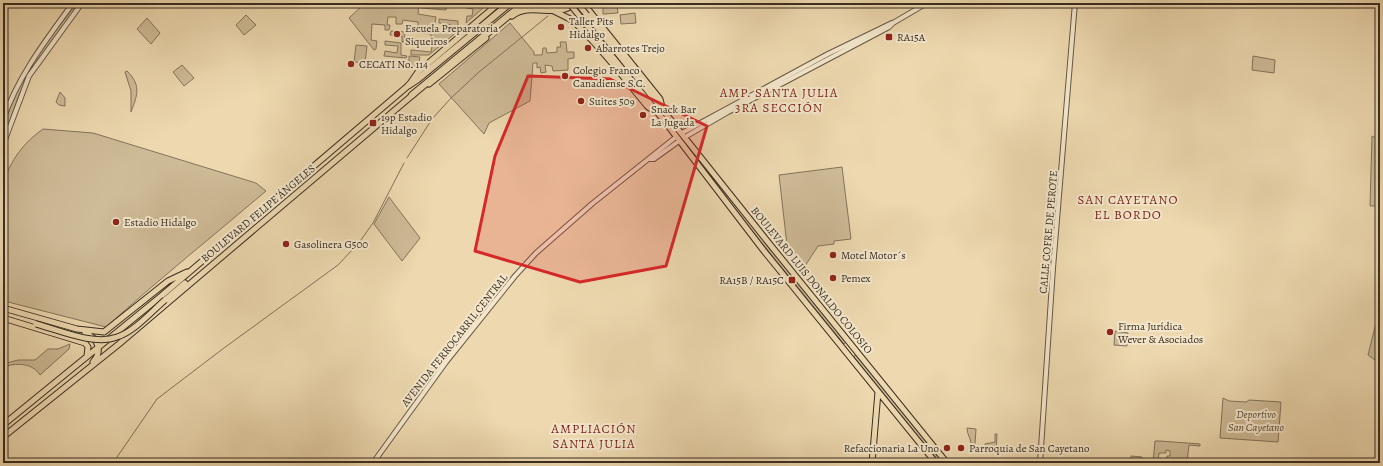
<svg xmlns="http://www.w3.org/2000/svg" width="1383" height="466" viewBox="0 0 1383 466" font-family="Alegreya,serif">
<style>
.green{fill:#cebb97;stroke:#83745c}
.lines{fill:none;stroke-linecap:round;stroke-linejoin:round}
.stream{stroke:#7f7159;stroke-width:1}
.minor-casing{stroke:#655844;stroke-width:6}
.major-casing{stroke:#382d21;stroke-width:7}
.highway-casing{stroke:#382d21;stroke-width:8}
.minor{stroke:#f3e6cb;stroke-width:4}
.major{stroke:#edd8af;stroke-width:5}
.highway{stroke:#edd8af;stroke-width:6}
.major-bridge-casing{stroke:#382d21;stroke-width:7;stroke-linecap:butt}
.major-bridge{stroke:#edd8af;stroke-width:5}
.marked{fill:#d62828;fill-opacity:0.2;stroke:#d62828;stroke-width:3;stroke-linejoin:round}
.poi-dot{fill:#8f2418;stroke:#f3e6cb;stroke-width:1.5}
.labels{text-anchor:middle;stroke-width:4;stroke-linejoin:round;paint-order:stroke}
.poi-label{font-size:11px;fill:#382d21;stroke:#f3e6cb;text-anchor:start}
.street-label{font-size:11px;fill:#382d21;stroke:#f3e6cb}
.park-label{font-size:11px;font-style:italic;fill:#564939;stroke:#f3e6cb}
.quarter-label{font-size:13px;letter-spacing:1px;fill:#7a1f14;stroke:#f3e6cb}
</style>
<rect width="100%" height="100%" fill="#edd8af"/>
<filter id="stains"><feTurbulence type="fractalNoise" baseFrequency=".005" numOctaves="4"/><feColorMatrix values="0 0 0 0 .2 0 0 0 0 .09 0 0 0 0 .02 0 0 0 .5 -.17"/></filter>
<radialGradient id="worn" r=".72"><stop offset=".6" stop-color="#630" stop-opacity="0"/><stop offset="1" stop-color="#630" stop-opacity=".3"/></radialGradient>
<path class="green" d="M77 3H80L27 77 19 95 3 140C3 135 2 130 3 125 10 85 53 35 77 3Z
M365 3H419L418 14 436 17 435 23H432L431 30 451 32V25L439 23V19L458 21V31L429 55H411V50L431 52 432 46 439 44 434 39H431V34L412 32V27L418 28V22L403 20 402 24H396V17H388L387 25H390L389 30H385V25L372 24 371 40 377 41 376 49 374 50 349 18Z
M421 3 441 5V3H447L446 10 421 8Z
M466 3H479L483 8 466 23 467 16H472L473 9 466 8Z
M617 5 618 13 603 14V6Z
M635 13 636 23 621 24 620 15Z
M246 15 256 25 244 35 236 25Z
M147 18 160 33 151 44 137 29Z
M510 23 534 52V55H542L543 48H546L547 53 557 52V47H561L560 42H566L567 52H574V58L568 59V70L553 71 552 66 545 65 546 72 541 73 540 67 537 68V63H533L530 101 489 123 484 134 439 84Z
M391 31 405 32 404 42H402V36L390 35Z
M408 38 430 41V45L418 42 417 44 412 43V41H408Z
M385 41 401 43V55L407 56 406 58 384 56 385 51 397 53 398 46 385 45Z
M356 45 367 46 365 63 354 62Z
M409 56 420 57 419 62 412 68 409 65Z
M1253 56 1275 60 1274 73 1252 70Z
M182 65 194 78 184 86 173 72Z
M127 71C141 85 138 94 131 112V91L125 72Z
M60 92 65 98V106L59 105 56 102Z
M43 129 93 133 256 183 266 191C213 236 158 280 106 327L8 302 3 300V183C11 160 23 143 43 129Z
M1372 136 1380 140V206H1370Z
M679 137 699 161 846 342 844 344 697 163Z
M842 167 851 239 834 241V244L818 246 805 266 800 269 788 254 779 175Z
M389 197 420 238 402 261 374 224Z
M1376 323 1380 329V361L1375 360 1368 355Z
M1115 331 1128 333 1127 346 1114 345Z
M70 344 69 349 40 375C32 362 15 363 3 367V364L18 360H35L48 349H58Z
M855 355H857L944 463H940L854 357Z
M1223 398 1229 401 1246 402 1249 400 1281 402 1278 442 1220 438Z
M967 428 976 429 975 444H971C971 438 967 435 967 428Z
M995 434H997L996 452H985V444L995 442Z
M1155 441H1160L1200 444V446L1189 445 1187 462 1167 460V456H1170V451L1166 450V453H1159L1158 463H1153Z
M1131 456 1142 457 1141 463H1130Z"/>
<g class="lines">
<path class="stream" d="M407 158 432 119 451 98 479 72 548 16
M358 244 373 223 404 163
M113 463 157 399 224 348 338 265 353 249"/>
<g class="minor-casing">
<path id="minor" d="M3 120C18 76 46 40 73 3
M682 133 828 54 892 23
M685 137 728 112 889 27 893 23 927 3
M3 145 29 76 82 3
M649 159H654L679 141
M373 463 446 362 515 276 536 253 593 203 676 137
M1040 463 1053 268 1075 3"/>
</g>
<g class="major-casing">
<path id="major" d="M538 3 572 20C600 46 623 77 648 107L656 112
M583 3 660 99 662 107
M587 15 768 242 947 463
M512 16C531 1 558 20 575 3
M582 19 666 123 764 251 936 463
M429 84 486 38
M165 300 185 283
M3 308 77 329 104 332 168 281 187 272
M3 318 85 343 88 347 87 356
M85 333C98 338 103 351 93 362
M3 425 160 297 409 85 418 72 499 3
M3 437 119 344 415 93
M872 463 878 392"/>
</g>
<g class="highway-casing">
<path id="highway" d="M409 85 418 79 510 3
M412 95 524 3"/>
</g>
<use href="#minor" class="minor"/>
<use href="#major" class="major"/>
<use href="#highway" class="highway"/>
<g class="major-bridge-casing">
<path id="major-bridge" d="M569 3 582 19
M577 3 587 15
M36 324C59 330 94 346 117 337 135 331 151 312 165 300"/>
</g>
<use href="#major-bridge" class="major-bridge"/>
</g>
<path class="marked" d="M528 76 610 79 707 126 666 266 580 282 475 251 495 156Z"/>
<g class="poi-dot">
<circle cx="561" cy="27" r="4"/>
<circle cx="397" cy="34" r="4"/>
<rect x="885" y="33" width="8" height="8" rx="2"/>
<circle cx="588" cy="48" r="4"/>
<circle cx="351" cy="64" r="4"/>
<circle cx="565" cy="76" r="4"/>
<circle cx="581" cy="101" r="4"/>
<circle cx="643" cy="115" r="4"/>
<rect x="369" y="119" width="8" height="8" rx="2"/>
<circle cx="116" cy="222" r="4"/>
<circle cx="286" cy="244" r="4"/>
<circle cx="833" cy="255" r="4"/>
<circle cx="833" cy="278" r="4"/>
<rect x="788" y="276" width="8" height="8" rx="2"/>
<circle cx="1110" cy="332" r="4"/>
<circle cx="947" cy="448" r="4"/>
<circle cx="961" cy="448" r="4"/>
</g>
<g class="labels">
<g class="poi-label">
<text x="569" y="25">Taller Pits<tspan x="569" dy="13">Hidalgo</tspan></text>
<text x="405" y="32">Escuela Preparatoria<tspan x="405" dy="13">Siqueiros</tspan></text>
<text x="897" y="41">RA15A</text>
<text x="596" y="52">Abarrotes Trejo</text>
<text x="359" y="68">CECATI No. 114</text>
<text x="573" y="74">Colegio Franco<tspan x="573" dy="13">Canadiense S.C.</tspan></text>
<text x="589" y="105">Suites 509</text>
<text x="651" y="113">Snack Bar<tspan x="651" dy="13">La Jugada</tspan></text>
<text x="381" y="121">19p Estadio<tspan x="381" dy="13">Hidalgo</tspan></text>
<text x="124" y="226">Estadio Hidalgo</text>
<text x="294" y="248">Gasolinera G500</text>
<text x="841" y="259">Motel Motor´s</text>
<text x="841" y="282">Pemex</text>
<text x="784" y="284" text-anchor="end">RA15B / RA15C</text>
<text x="1118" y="330">Firma Jurídica<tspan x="1118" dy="13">Wever &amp; Asociados</tspan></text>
<text x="939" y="452" text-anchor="end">Refaccionaria La Uno</text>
<text x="969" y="452">Parroquia de San Cayetano</text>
</g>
<g class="street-label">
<text transform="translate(258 213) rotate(-40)" y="4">BOULEVARD FELIPE ÁNGELES</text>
<text transform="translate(1048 232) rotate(-85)" y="4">CALLE COFRE DE PEROTE</text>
<text transform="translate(812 280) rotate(51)" y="4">BOULEVARD LUIS DONALDO COLOSIO</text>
<text transform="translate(454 340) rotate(-52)" y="4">AVENIDA FERROCARRIL CENTRAL</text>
</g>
<g class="park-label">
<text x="1256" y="418">Deportivo<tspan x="1256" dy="13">San Cayetano</tspan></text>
</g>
<g class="quarter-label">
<text x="779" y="97">AMP. SANTA JULIA<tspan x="779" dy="15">3RA SECCIÓN</tspan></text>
<text x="1128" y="204">SAN CAYETANO<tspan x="1128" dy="15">EL BORDO</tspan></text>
<text x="594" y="433">AMPLIACIÓN<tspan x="594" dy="15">SANTA JULIA</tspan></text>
</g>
</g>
<rect width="1383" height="466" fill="none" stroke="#edd8af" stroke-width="16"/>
<rect x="4" y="4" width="1375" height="458" fill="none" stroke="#382d21" stroke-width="2"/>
<rect x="8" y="8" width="1367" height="450" fill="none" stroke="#382d21"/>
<rect width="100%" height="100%" filter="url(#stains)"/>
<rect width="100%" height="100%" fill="url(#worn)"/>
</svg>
